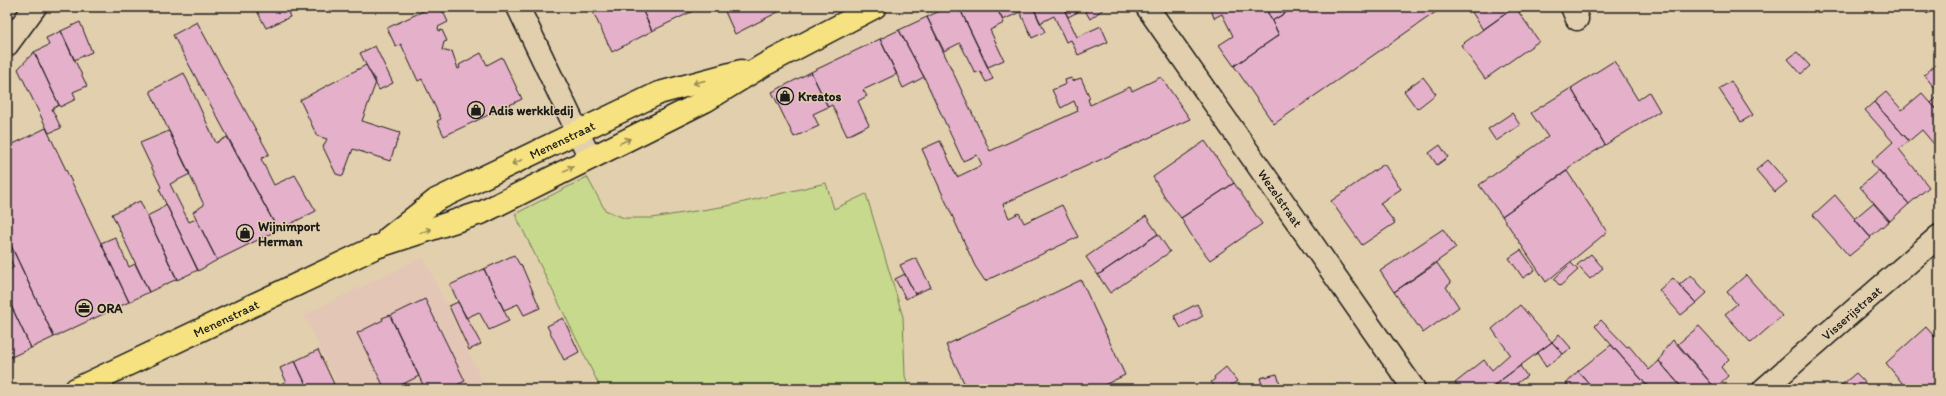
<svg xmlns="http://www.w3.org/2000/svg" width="1946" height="396" viewBox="0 0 1946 396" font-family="Itim,sans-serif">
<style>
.built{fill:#e3c6b6}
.green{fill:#c7d98d;stroke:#727a54}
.building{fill:#e5b0ca;stroke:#1c1c1c}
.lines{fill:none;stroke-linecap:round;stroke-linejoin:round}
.minor-casing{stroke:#1c1c1c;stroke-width:25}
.major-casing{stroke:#1c1c1c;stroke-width:25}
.minor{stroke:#e2cfad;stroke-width:22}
.major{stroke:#f6e281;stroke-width:22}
.oneway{stroke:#948954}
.labels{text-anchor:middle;stroke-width:3;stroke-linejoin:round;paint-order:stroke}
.poi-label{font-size:13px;font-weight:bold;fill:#1c1c1c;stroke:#e2cfad;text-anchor:start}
.street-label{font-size:13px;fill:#1c1c1c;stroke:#e2cfad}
</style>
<rect width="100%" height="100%" fill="#e2cfad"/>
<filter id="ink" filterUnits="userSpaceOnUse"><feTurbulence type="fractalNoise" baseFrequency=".025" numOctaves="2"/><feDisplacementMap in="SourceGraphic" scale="8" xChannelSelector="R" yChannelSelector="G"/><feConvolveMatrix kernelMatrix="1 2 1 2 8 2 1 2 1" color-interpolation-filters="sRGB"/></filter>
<g filter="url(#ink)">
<path class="built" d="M423 257 486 389H340L304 315Z"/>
<path class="green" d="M587 177 605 210 624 218H652L727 206 826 183 834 209 866 194 903 317 905 376 909 389H601L515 214Z"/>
<path class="building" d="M255 7H286L290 17 266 28Z
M432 7H441L448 22 438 27 439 31 442 30 447 41 444 42 442 50 449 52 452 51 458 69 460 68 459 65 481 53 487 65 502 57 522 99 444 136 437 121 441 119 422 79 418 81 401 44 396 47 387 28Z
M597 7H611L612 10 619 7H641L652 31 612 52 592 10Z
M641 7H692L693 11 652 31Z
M723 7H778L780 11 735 34Z
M948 7H959L993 79 986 82 980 71 975 73 960 43 944 51 927 17Z
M959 7H996L1004 23 990 30 1004 60 988 67Z
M996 7H1033L1045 32 1032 38 1020 12 1003 20Z
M1033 7H1063L1077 37 1101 26 1108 42 1078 55 1071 40 1066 42 1054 16 1040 23Z
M1063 7H1075L1078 12 1068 17Z
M1083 7H1106L1090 19Z
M1210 7H1265L1279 35 1234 66 1219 45 1233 36 1222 14 1214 18Z
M1265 7H1295L1272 21Z
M1295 7H1443L1274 124 1234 66 1279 35 1272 21Z
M1469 7H1515L1483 30Z
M1515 7 1539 41 1485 79 1461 45Z
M1921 7H1936L1927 14Z
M927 17 990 151 1078 111 1074 101 1061 108 1052 90 1066 84 1065 80 1071 78 1072 81 1081 78 1090 98 1088 99 1090 105 1130 87 1132 91 1161 77 1190 119 1003 204 1009 218 1019 213 1024 223 1062 205 1078 237 985 281 975 266 922 149 940 141 957 177 982 165 977 155 963 161 924 77 899 30Z
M80 22 92 52 74 60 61 31Z
M197 22 269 154 261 159 274 185 295 175 316 211 278 230 173 35Z
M899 30 924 77 903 88 880 39Z
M61 31 87 86 73 92 76 99 60 107 34 52 49 45 46 38Z
M880 39 897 74 863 90 867 96 858 101 869 125 847 136 832 105 828 107 811 72Z
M375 46 393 83 379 90 360 53Z
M34 52 59 105 52 109 61 128 49 133 18 69Z
M1797 52 1810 66 1801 74 1788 59Z
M1614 61 1638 100 1649 92 1660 111 1605 145 1571 88Z
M366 65 376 82 362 121 400 133 390 161 353 149 343 176 336 174 323 147 327 139 317 136 300 100Z
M1933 67 1939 74V93L1924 75Z
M811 72 828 107 813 114 819 126 794 137 772 92Z
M184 73 216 143 227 137 278 230 217 260 193 212 204 205 150 91Z
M1423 77 1436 94 1417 109 1404 91Z
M1731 81 1753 115 1741 122 1719 89Z
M1571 88 1605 145 1568 168 1569 169 1502 216 1479 185 1548 137 1531 113Z
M1886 92 1902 110 1922 93 1939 112V150L1922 130 1909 141 1874 102Z
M1939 95V112L1931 103Z
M1874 102 1909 141 1899 149 1929 187 1909 204 1871 162 1893 142 1865 110Z
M1512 113 1520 125 1496 141 1488 129Z
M46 128 129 302 54 337 7 237V147Z
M169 131 190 174 170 184 189 222 196 219 217 260 198 271 159 189 161 187 140 143Z
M1205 141 1234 183 1181 218 1165 198 1153 177Z
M1440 145 1448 157 1437 165 1429 153Z
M1768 160 1787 182 1775 192 1756 170Z
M1384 164 1401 189 1380 203 1395 223 1362 245 1331 201Z
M1879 170 1909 204 1890 221 1860 187Z
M1567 171 1607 232 1546 282 1502 216Z
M1234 183 1262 224 1210 260 1195 241 1181 218Z
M1835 195 1871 238 1849 256 1813 215Z
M140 201 177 279 149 292 112 214Z
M1873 203 1889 221 1870 237 1854 219Z
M166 204 198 270 177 280 147 216 159 210Z
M1146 216 1158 234 1098 275 1086 257Z
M1443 229 1456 248 1394 292 1380 271Z
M1158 234 1170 252 1110 293 1098 275Z
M7 237 54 337 31 348 7 297V271L14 267 7 255Z
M115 237 129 267 135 264 149 292 129 302 101 243Z
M1521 250 1535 270 1523 278 1509 258Z
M1591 254 1603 268 1590 279 1577 265Z
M514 255 520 265 521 264 540 308 524 315 518 304 504 310 484 269Z
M916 258 931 287 915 294 900 265Z
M1437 263 1451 283 1446 287 1459 307 1423 333 1394 292Z
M1571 263 1578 270 1560 286 1554 279Z
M484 269 509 321 489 330 479 312 466 318 450 285Z
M905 274 915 294 906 299 895 279Z
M1691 275 1707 293 1696 303 1679 285Z
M1746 275 1782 316 1751 343 1725 314 1737 304 1727 292Z
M1673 278 1696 303 1681 315 1659 290Z
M1081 280 1125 375 1096 389H967L946 345Z
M7 297 31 348 7 359Z
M425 299 465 381 448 389H425L390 316Z
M458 302 481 344 469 350 449 306Z
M1197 304 1203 316 1181 328 1174 316Z
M1520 305 1552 342 1489 389H1460L1455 383 1484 360 1492 370 1510 354 1492 329Z
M390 315 419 376 393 389H385L357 333 383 320 382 318Z
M563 318 579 352 564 360 547 326Z
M1601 320 1627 347 1629 346 1649 370 1659 361 1683 389H1650L1595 326Z
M1699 326 1729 359 1721 367 1728 376 1715 388 1678 344Z
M1926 327 1939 342V389H1933L1932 387 1929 389H1907L1886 363Z
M1559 334 1571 348 1563 354 1552 342Z
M1673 340 1715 388 1714 389H1683L1659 361 1666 348Z
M1552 342 1563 354 1546 367 1537 353Z
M1611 345 1650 389H1594L1578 371Z
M318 350 334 384 324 389H308L295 361Z
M295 361 308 389H283L281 384 286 381 280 368Z
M1520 366 1527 376 1509 389H1489Z
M1226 367 1237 381 1226 389H1217L1211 382 1215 379 1214 377Z
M1578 371 1594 389H1572L1566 384Z
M1856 373 1863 380 1869 389H1837Z
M1277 374 1280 384 1263 388 1260 378Z
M250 383 252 389H238Z
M1301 383 1303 389H1287Z"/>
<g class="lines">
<g class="minor-casing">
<g id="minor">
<path d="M518 7 590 158"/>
<path id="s1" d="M1147 7 1414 389"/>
<path d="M1572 7 1577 19"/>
<path d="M7 45 35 7"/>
<path id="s2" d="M1764 389 1939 236"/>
</g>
</g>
<g class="major-casing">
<g id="major">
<path id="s3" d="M388 238 436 200 659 93 741 71"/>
<path id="s4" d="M76 389 376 247 483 212 705 101 764 65 875 7"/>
</g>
</g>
<use href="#minor" class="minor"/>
<use href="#major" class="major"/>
</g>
<defs><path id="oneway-shaft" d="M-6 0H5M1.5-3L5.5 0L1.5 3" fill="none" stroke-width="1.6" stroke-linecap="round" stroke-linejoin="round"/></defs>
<g class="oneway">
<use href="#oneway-shaft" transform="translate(699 82) rotate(165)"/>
<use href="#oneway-shaft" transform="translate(625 141) rotate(-26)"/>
<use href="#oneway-shaft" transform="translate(517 162) rotate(155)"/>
<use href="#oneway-shaft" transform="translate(568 169) rotate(-27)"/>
<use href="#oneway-shaft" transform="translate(426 231) rotate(-18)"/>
</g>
</g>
<defs>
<g id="shop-ring" transform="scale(0.9)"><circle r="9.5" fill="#e2cfad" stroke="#1c1c1c" stroke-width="1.5"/><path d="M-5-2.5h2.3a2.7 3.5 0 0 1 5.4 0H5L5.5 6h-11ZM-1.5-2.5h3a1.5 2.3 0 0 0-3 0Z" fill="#1c1c1c"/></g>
<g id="office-ring" transform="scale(0.9)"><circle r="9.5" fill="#e2cfad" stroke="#1c1c1c" stroke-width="1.5"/><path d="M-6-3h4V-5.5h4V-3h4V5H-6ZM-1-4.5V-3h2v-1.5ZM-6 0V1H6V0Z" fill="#1c1c1c"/></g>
</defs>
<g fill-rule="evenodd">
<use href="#shop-ring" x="785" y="96"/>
<use href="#shop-ring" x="476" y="110"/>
<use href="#shop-ring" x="245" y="233"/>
<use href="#office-ring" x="84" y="308"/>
</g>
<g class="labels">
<g class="poi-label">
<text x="798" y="101">Kreatos</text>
<text x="489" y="115">Adis werkkledij</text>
<text x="258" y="231">Wijnimport<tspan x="258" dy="15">Herman</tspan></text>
<text x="97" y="313">ORA</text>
</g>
<g class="street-label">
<text dy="5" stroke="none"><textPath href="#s3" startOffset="201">Menenstraat</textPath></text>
<text dy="5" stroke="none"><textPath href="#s1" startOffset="233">Wezelstraat</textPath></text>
<text dy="5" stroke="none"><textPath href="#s2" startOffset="116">Visserijstraat</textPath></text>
<text dy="5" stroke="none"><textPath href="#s4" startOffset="166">Menenstraat</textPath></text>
</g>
</g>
<rect width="1946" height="396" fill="none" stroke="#e2cfad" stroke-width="24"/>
<rect x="12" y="12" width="1922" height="372" fill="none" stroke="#1c1c1c" stroke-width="1.5" filter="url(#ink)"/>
</svg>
